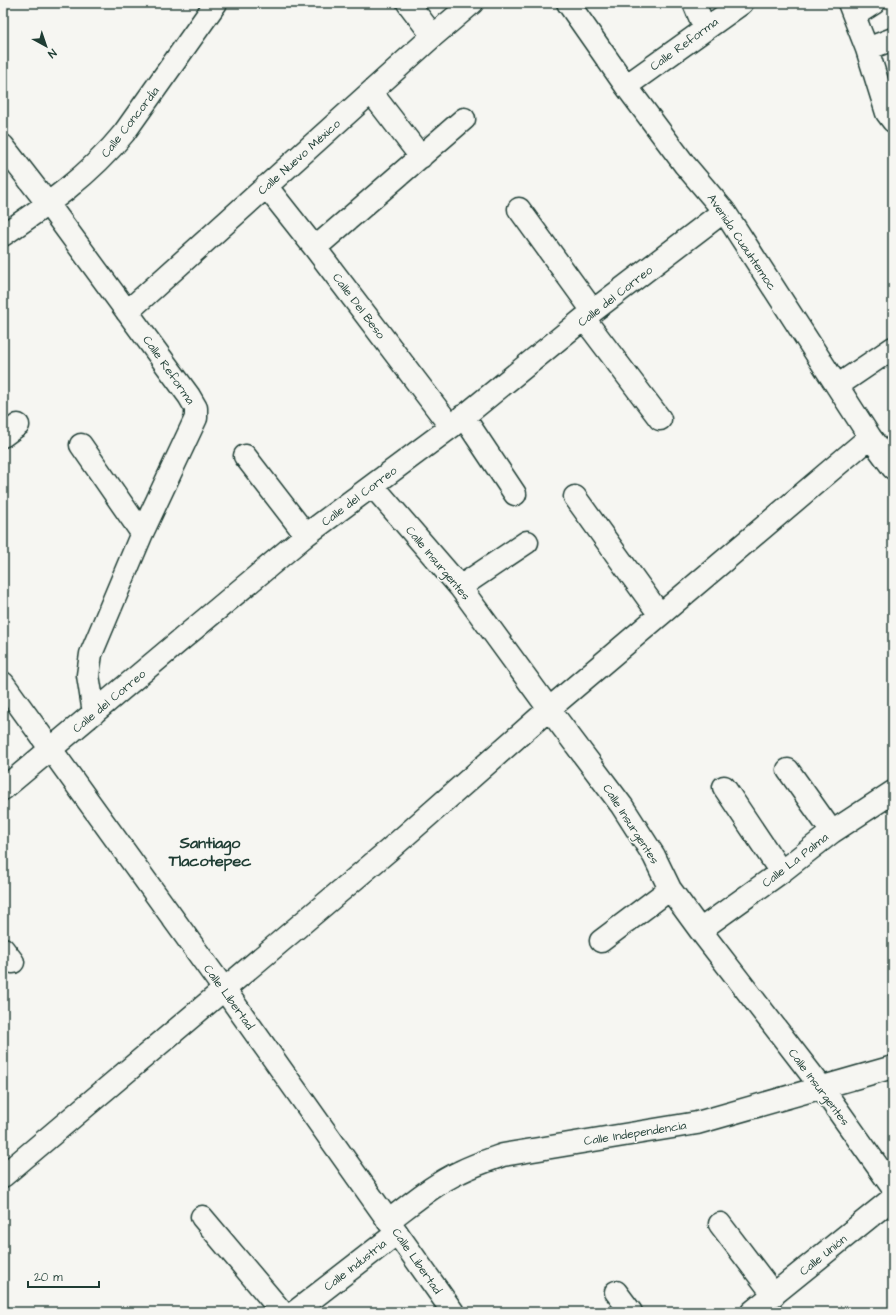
<svg xmlns="http://www.w3.org/2000/svg" width="896" height="1315" viewBox="0 0 896 1315" font-family="'Architects Daughter',sans-serif">
<style>
.lines{fill:none;stroke-linecap:round;stroke-linejoin:round}
.minor-casing{stroke:#1f3d34;stroke-width:25}
.major-casing{stroke:#1f3d34;stroke-width:25}
.minor{stroke:#f6f6f2;stroke-width:22}
.major{stroke:#f6f6f2;stroke-width:22}
.labels{text-anchor:middle;stroke-width:3;stroke-linejoin:round;paint-order:stroke}
.street-label{font-size:12px;fill:#1f3d34;stroke:#f6f6f2}
.district-label{font-size:16px;font-weight:bold;fill:#1f3d34;stroke:#f6f6f2}
</style>
<rect width="100%" height="100%" fill="#f6f6f2"/>
<filter id="ink" filterUnits="userSpaceOnUse"><feTurbulence type="fractalNoise" baseFrequency=".025" numOctaves="2"/><feDisplacementMap in="SourceGraphic" scale="8" xChannelSelector="R" yChannelSelector="G"/><feConvolveMatrix kernelMatrix="1 2 1 2 8 2 1 2 1" color-interpolation-filters="sRGB"/></filter>
<g filter="url(#ink)">
<g class="lines">
<g class="minor-casing">
<path id="minor" d="M408 3 433 36
M568 3 626 86 685 165 724 211 870 437 893 468
M694 3 705 29
M849 3 867 49 887 113 893 121
M855 15 874 3
M867 49 893 39
M626 86 742 3
M371 92 421 157
M3 146 48 204 189 396 196 408V418L142 533 91 654 88 675 94 713
M266 186 315 248 451 427
M519 209 593 311
M3 235C47 205 90 175 124 133L216 3
M315 248 464 119
M127 312 433 36 472 3
M585 320 660 419
M837 386 893 348
M463 416 515 494
M3 436 18 425
M81 445 142 533
M245 456 306 535
M373 486 460 587 549 709 622 806 654 856 670 889 700 930 822 1088 893 1188
M575 497 660 615
M460 587 527 542
M788 770 832 832
M724 787 781 872
M3 789 306 535 451 427 593 311 724 211
M700 930 781 872 832 832 893 792
M601 941 670 889
M3 949 13 962
M3 1176 389 850 549 709 870 437
M202 1217 282 1312
M388 1221C411 1204 434 1184 460 1172 474 1165 489 1160 503 1155L697 1123 893 1067
M720 1224 774 1295
M616 1292 631 1312
M295 1312 397 1233
M752 1312 893 1198"/>
</g>
<g class="major-casing">
<path id="major" d="M3 683 224 989 453 1312"/>
</g>
<use href="#minor" class="minor"/>
<use href="#major" class="major"/>
</g>
</g>
<g class="labels">
<g class="street-label">
<text transform="translate(684 44) rotate(-36)" y="4">Calle Reforma</text>
<text transform="translate(130 122) rotate(-52)" y="4">Calle Concordia</text>
<text transform="translate(299 157) rotate(-42)" y="4">Calle Nuevo México</text>
<text transform="translate(742 242) rotate(56)" y="4">Avenida Cuauhtemoc</text>
<text transform="translate(615 296) rotate(-38)" y="4">Calle del Correo</text>
<text transform="translate(359 306) rotate(53)" y="4">Calle Del Beso</text>
<text transform="translate(169 370) rotate(55)" y="4">Calle Reforma</text>
<text transform="translate(359 496) rotate(-37)" y="4">Calle del Correo</text>
<text transform="translate(438 563) rotate(50)" y="4">Calle Insurgentes</text>
<text transform="translate(109 701) rotate(-40)" y="4">Calle del Correo</text>
<text transform="translate(631 824) rotate(57)" y="4">Calle Insurgentes</text>
<text transform="translate(795 860) rotate(-38)" y="4">Calle La Palma</text>
<text transform="translate(229 997) rotate(54)" y="4">Calle Libertad</text>
<text transform="translate(819 1087) rotate(53)" y="4">Calle Insurgentes</text>
<text transform="translate(635 1133) rotate(-9)" y="4">Calle Independencia</text>
<text transform="translate(823 1255) rotate(-39)" y="4">Calle Unión</text>
<text transform="translate(417 1261) rotate(55)" y="4">Calle Libertad</text>
<text transform="translate(355 1265) rotate(-38)" y="4">Calle Industria</text>
</g>
<g class="district-label">
<text x="210" y="848">Santiago<tspan x="210" dy="18">Tlacotepec</tspan></text>
</g>
</g>
<rect width="896" height="1315" fill="none" stroke="#f6f6f2" stroke-width="16"/>
<rect x="8" y="8" width="880" height="1299" fill="none" stroke="#1f3d34" stroke-width="1.5" filter="url(#ink)"/>
<g transform="translate(46 46) rotate(140)" stroke="#f6f6f2" stroke-width="3" paint-order="stroke">
<path d="M0-3L7 15L0 10L-7 15Z" fill="#1f3d34"/>
<text y="-6" font-size="11" font-weight="bold" text-anchor="middle" fill="#1f3d34">N</text>
</g>
<path d="M28 1281v6h71v-6" fill="none" stroke="#1f3d34" stroke-width="2"/>
<text x="34" y="1281" font-size="12" fill="#1f3d34" stroke="#f6f6f2" stroke-width="3" paint-order="stroke">20 m</text>
</svg>
